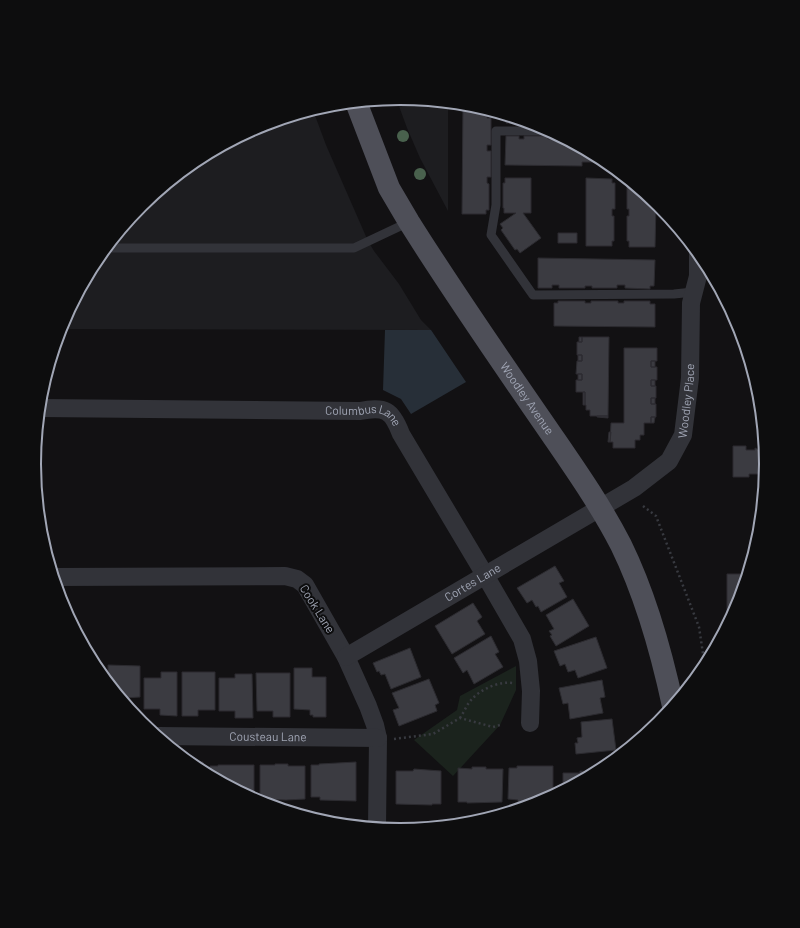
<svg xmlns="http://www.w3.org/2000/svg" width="800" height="928" viewBox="0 0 800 928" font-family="Barlow,sans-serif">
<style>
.built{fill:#1d1d20}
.green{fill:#1b231d}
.water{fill:#272f38}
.building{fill:#3b3b41;stroke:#2c2b30}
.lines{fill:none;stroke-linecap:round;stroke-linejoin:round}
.path{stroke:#383a40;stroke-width:2.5;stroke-dasharray:2 3;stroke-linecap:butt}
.service{stroke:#323339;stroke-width:9}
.minor{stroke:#323339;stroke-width:18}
.primary{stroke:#4e4f58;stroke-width:22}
.tree{fill:#49614d}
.labels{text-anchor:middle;stroke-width:4;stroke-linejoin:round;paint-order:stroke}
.street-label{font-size:12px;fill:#a1a6b5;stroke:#0d0d0e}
.rim{fill:none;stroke:#a1a6b5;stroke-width:2}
</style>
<rect width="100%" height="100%" fill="#121113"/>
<path class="built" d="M396 98 448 103V211L420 158 407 128Z
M313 110 326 145 368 241 374 251 399 284 421 320 431 330 60 329 96 260 141 205 197 160 260 126Z"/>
<path class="green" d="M516 666V690L500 725 453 776 414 740 457 710 460 696Z"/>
<path class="water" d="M385 330H431L466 382 411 414 401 399 383 390Z"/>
<path class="building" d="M463 104 472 105 492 111 487 112V118H491V145H487V151H491V177H487V183L489 184V210H486V214H462Z
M506 115 524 121H519V123H506Z
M506 136H519V139H524V136H548V139H554V136H559L607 162H582V166L505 165Z
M505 178H531V213H523L541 238 520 253 517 249 515 250 501 230 503 228 500 224 516 213H504V208H503V183H505Z
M586 178 612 179V183H615V209H612V216H614V241H612V246H586Z
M630 181 656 203 655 247H629V241H627V216H629V209H627V184H630Z
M558 233H577V243H558Z
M538 258 655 260 654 286H650V289L625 288V285H617V288H592V286H585V288H559V285H552V288H538Z
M558 301H585V303H591V301H618V303H624V301H650V304H655V327L554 326V303H558Z
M579 337H582V342H579Z
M582 337H609L608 416H590V410H586V405H585V392H576V380H582V374H576L577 361H582V355H577V342H582Z
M624 348H657V361H651V367H657V380H651V386H656V398H651V404H656V417H651V423H644V435H640V440H635V448H613V442H610L611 423H624Z
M578 355H582V361H578Z
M651 361H655V367H651Z
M578 374H582V380H578Z
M651 380H655V386H651Z
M583 392H585V405H583Z
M651 398H655V404H651Z
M597 416H608V418L597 417Z
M651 417H655L654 423H651Z
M759 430H763L766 459H761V474H749V477H733V446H746V450H755V448L759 450Z
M609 432H611L610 442H608Z
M555 566 564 581 559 583 567 597 541 612 538 606 536 607 532 600 527 603 517 588Z
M727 574H747L738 604 727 625Z
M573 599 589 626 556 646 550 636 552 635 549 631 554 629 546 615Z
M473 603 482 617 477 621 485 634 452 654 435 626Z
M491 636 499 652 495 654 503 667 474 684 467 670 463 673 454 658Z
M596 637 607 668 578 678 575 670 568 672 565 664 560 666 554 651Z
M410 648 421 677 391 689 385 674 381 675 379 671 377 672 373 663Z
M108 665 140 666V697L124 698V702L108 683Z
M294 668H312V677H326V717H313V715H310V710L294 709Z
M161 672H177V716L160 715V709H144V678H161Z
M182 672H215V710H198V716H182Z
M256 673H290V717H273V711H257Z
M235 674H252L253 718H235V711H219V678H235Z
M429 679 439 703 435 705 437 711 399 726 393 710 399 708 392 693Z
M602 680 605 697 600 698 603 713 570 719 568 703 563 704 559 688Z
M612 719 616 750 576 754 575 743H578L577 738 582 737 581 722Z
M189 762H203V772L196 768Z
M356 762V801L320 800V797H311V765H319V764Z
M275 764H288V766H305V799L286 800 260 799V765H275Z
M218 765H254V799L210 775V766H218Z
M517 766H553V795L538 803H518V800L508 799 509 768H517Z
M472 767H486V769H503L502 802 467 803V802H458V768L472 769Z
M414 769 441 771V804H432V805L396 804V771H413Z
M580 771 597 772 563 790V773H580Z"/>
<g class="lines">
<path class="path" d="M643 506 656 516 699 627 705 667
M460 718C464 712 467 704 472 699 481 689 499 681 513 683
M394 739 433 734 460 718 493 727 500 725"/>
<path class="service" d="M550 131H496V205L491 235 533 295 674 294 693 292
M106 248H354L409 222"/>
<g class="minor">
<path id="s1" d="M40 408 360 411C385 406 392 410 401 434L485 575 522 639 528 661 531 691 530 723"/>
<path d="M54 577 285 576 297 579 305 585 346 657 368 706 375 725 378 738 377 828"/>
<path id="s2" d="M346 657 634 488 669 461 683 435 690 378 691 303 698 276V253"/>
<path id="s3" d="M158 736 378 738"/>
</g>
<path class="primary" id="s4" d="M356 102 389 188 409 222C453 292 500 360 547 428 573 466 600 504 621 545 646 596 661 650 673 706"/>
</g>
<g class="tree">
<circle cx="403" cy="136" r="6"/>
<circle cx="420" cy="174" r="6"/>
</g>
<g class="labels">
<g class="street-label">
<text dy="4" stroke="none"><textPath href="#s4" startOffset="344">Woodley Avenue</textPath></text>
<text dy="4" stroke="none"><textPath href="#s2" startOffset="442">Woodley Place</textPath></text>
<text dy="4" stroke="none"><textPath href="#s1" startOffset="325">Columbus Lane</textPath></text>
<text dy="4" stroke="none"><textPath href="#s2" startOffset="147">Cortes Lane</textPath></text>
<text transform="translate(317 609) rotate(58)" y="4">Cook Lane</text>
<text dy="4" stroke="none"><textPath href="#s3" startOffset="110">Cousteau Lane</textPath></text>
</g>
</g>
<path d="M0 0H800V928H0ZM41 464a359 359 0 1 1 718 0a359 359 0 1 1-718 0Z" fill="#0d0d0e" fill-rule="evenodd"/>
<path class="rim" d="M41 464a359 359 0 1 1 718 0a359 359 0 1 1-718 0Z"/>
</svg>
